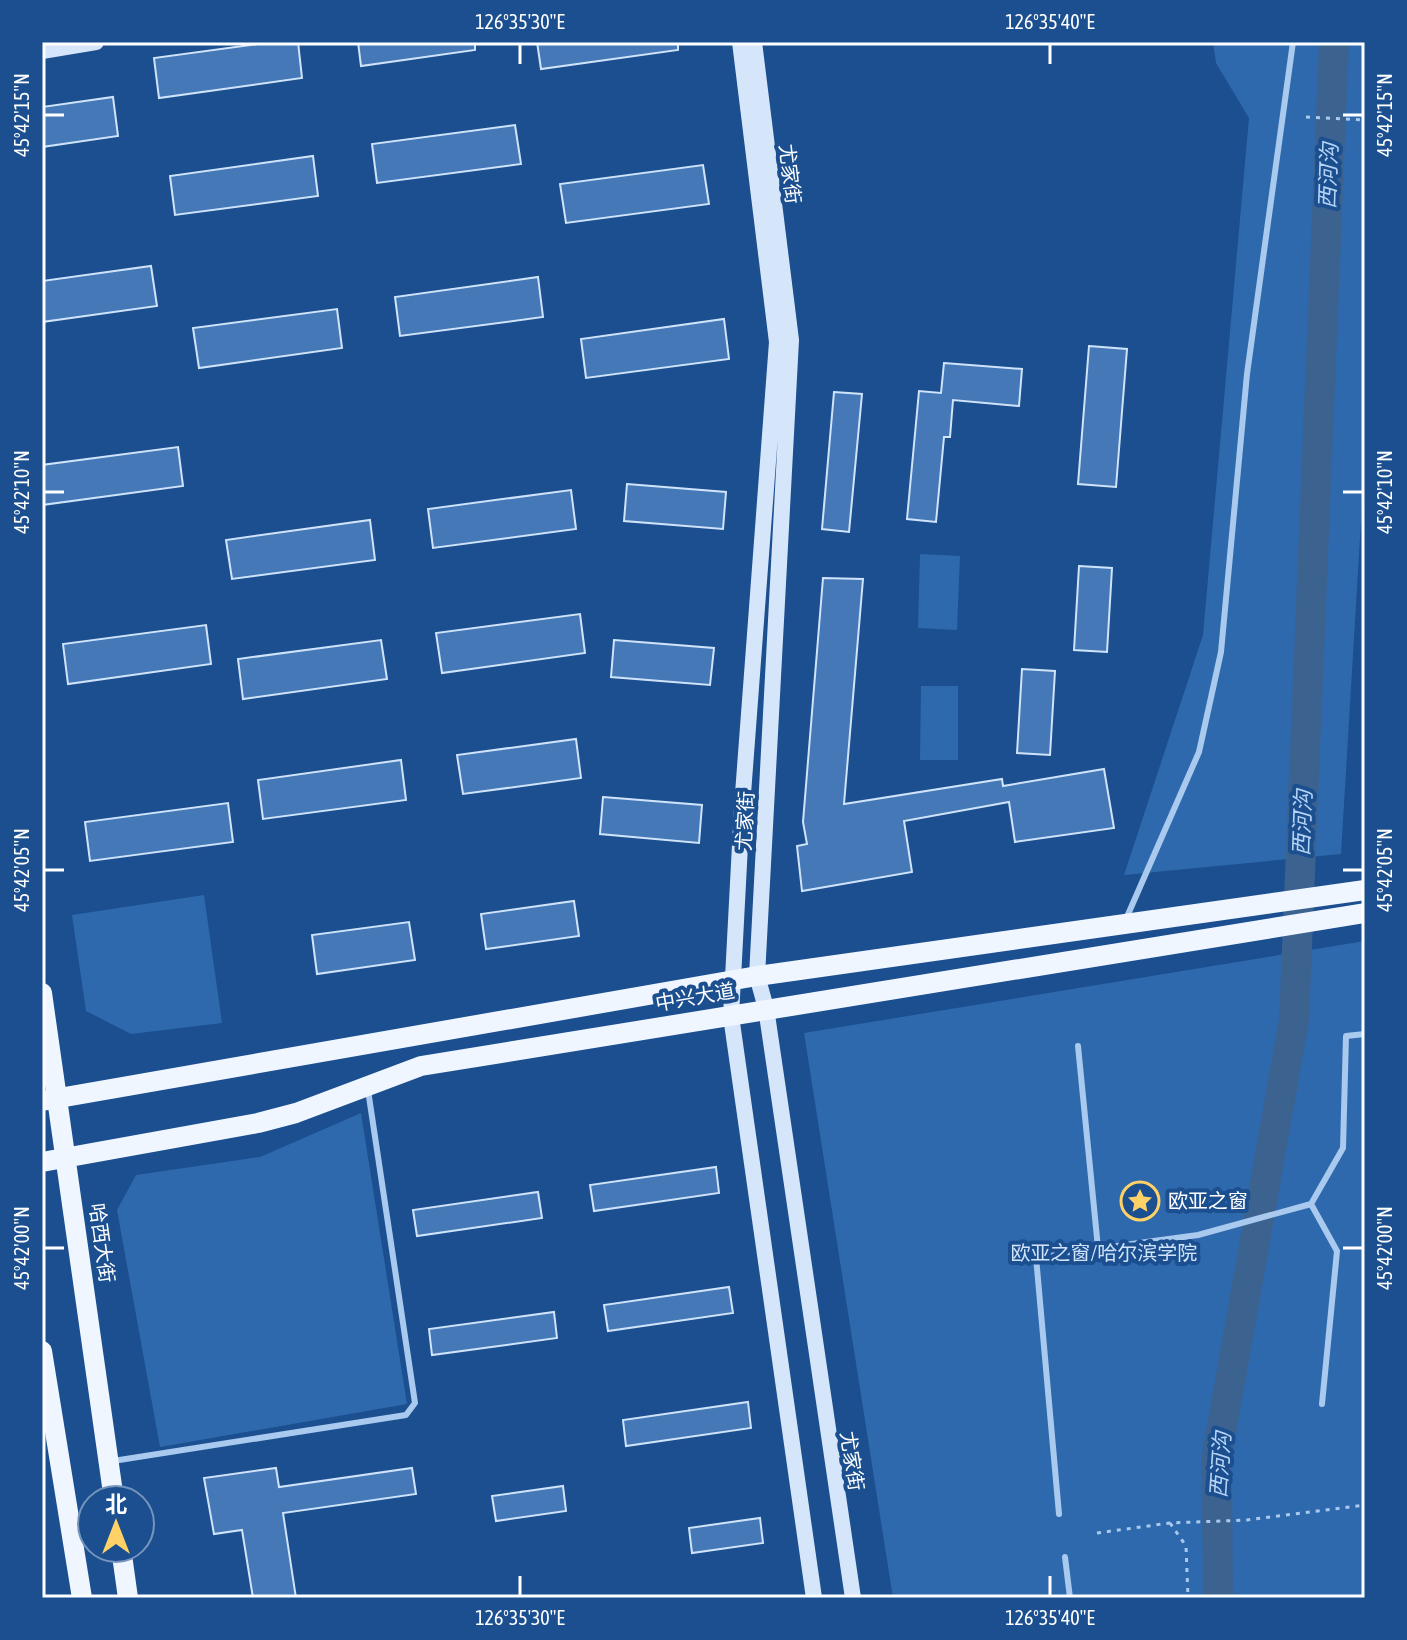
<svg xmlns="http://www.w3.org/2000/svg" width="1407" height="1640" viewBox="0 0 1407 1640" font-family="'Asap Condensed','Noto Sans SC',sans-serif">
<style>
.green{fill:#2e69ad}
.lines{fill:none;stroke-linecap:round;stroke-linejoin:round}
.river{stroke:#3c6290;stroke-width:30}
.building{fill:#4478b7;stroke:#cfe3fa;stroke-width:2}
.path{stroke:#a9c9ee;stroke-width:3;stroke-dasharray:4 6;stroke-linecap:butt}
.lane{stroke:#a9c9ee;stroke-width:6}
.secondary{stroke:#d6e6fa;stroke-width:16}
.primary{stroke:#f0f6ff;stroke-width:20}
.ticks{fill:none;stroke:#fff;stroke-width:3}
.labels{text-anchor:middle;stroke-width:8;stroke-linejoin:round;paint-order:stroke}
.street-label{font-size:20px;fill:#fff;stroke:#1b4f8f}
.poi-label{font-size:20px;fill:#fff;stroke:#1b4f8f;text-anchor:start}
.park-label{font-size:20px;fill:#cfe3fa;stroke:#1b4f8f}
.water-label{font-size:22px;font-style:italic;fill:#b5d3f5;stroke:#1b4f8f}
.neatline{fill:none;stroke:#fff;stroke-width:3}
.ticks-label{font-size:20px;text-anchor:middle;fill:#fff}
</style>
<rect width="100%" height="100%" fill="#1b4f8f"/>
<path class="green" d="M1213 42H1365V455L1341 854 1124 875 1203 635 1249 118 1216 63Z
M920 554 960 556 957 630 918 628Z
M921 686H958V760H920Z
M204 895 222 1023 131 1034 86 1011 72 915Z
M1365 941V1598H893L804 1033Z
M361 1113 407 1404 160 1447 117 1210 136 1175 260 1157Z"/>
<g class="lines">
<path class="river" d="M1218 1598 1217 1455 1294 1020 1334 42"/>
</g>
<path class="building" d="M273 42H298L302 78 159 98 154 58Z
M358 42H475V50L361 66Z
M537 42H678V50L541 69Z
M113 97 118 136 42 147V107Z
M515 125 521 164 377 183 372 144Z
M313 156 318 196 175 215 170 176Z
M703 165 709 204 566 223 560 184Z
M151 266 157 306 42 322V281Z
M538 277 543 317 400 336 395 297Z
M337 309 342 348 199 368 193 328Z
M724 319 729 359 586 378 581 339Z
M1089 346 1127 349 1116 487 1078 484Z
M944 363 1022 369 1019 406 953 400 950 437H944L936 522 907 519 919 391 941 393Z
M834 392 862 394 849 532 822 529Z
M178 447 183 486 42 505V465Z
M627 484 726 492 723 529 624 521Z
M571 490 576 529 433 548 428 509Z
M370 520 375 560 232 579 226 540Z
M1079 566 1112 568 1107 652 1074 650Z
M823 578 863 579 844 804 1002 779 1003 786 1104 769 1114 828 1015 842 1009 802 904 821 912 872 802 891 797 846 807 844 803 822Z
M580 614 585 653 442 673 436 633Z
M206 625 211 664 68 684 63 644Z
M381 640 387 679 243 699 238 659Z
M614 640 714 648 710 685 611 677Z
M1022 669 1055 671 1050 755 1017 753Z
M576 739 581 778 463 794 457 755Z
M401 760 406 800 263 819 258 780Z
M603 797 702 805 699 843 600 834Z
M228 803 233 842 90 861 85 822Z
M574 901 579 936 486 949 481 914Z
M409 922 415 960 317 974 312 935Z
M716 1167 719 1193 594 1211 590 1185Z
M538 1192 542 1218 417 1236 413 1210Z
M729 1287 733 1313 608 1331 604 1305Z
M554 1312 557 1338 432 1355 429 1329Z
M748 1402 751 1428 626 1446 623 1420Z
M276 1468 279 1487 412 1468 416 1494 283 1513 296 1598H253L242 1530 214 1534 204 1478Z
M563 1486 566 1511 496 1521 492 1496Z
M760 1518 763 1543 692 1553 689 1528Z"/>
<g class="lines">
<path class="path" d="M1306 117 1365 120
M1170 1523 1186 1546 1188 1598
M1097 1533 1170 1523 1247 1520 1365 1505"/>
<path class="lane" d="M1126 919 1199 752 1221 652 1247 374 1293 42
M1078 1046 1098 1248
M1311 1204 1337 1251 1322 1404
M113 1461 406 1415 415 1403 368 1090
M1059 1514 1036 1257 1198 1235 1311 1204 1343 1148 1346 1036 1365 1034
M1065 1557 1070 1598"/>
<path class="secondary" d="M740 42 777 342 742 807 731 1016 814 1598
M754 42 791 340 757 976 766 1008 853 1598
M42 51 96 42"/>
<path class="primary" d="M42 993 114 1500
M42 1101 757 976 1365 890
M42 1162 258 1123 296 1113 421 1066 1365 913
M42 1351 82 1598
M121 1548 128 1598"/>
</g>
<path class="ticks" d="M520 44V64M1050 44V64M44 115H64M1343 115H1363M44 492H64M1343 492H1363M44 870H64M1343 870H1363M44 1248H64M1343 1248H1363M520 1576V1596M1050 1576V1596"/>
<defs>
<g id="sight-ring" transform="scale(2)"><circle r="9.5" fill="#1b4f8f" stroke="#ffd166" stroke-width="1.5"/><path d="M0-6L1.8-2.2L6-1.7L2.9 1.2L3.7 5.4L0 3.3L-3.7 5.4L-2.9 1.2L-6-1.7L-1.8-2.2Z" fill="#ffd166"/></g>
</defs>
<g fill-rule="evenodd">
<use href="#sight-ring" x="1140" y="1201"/>
</g>
<g class="labels">
<g class="street-label">
<text transform="translate(790 174) rotate(83)" y="7">尤家街</text>
<text transform="translate(745 821) rotate(-87)" y="7">尤家街</text>
<text transform="translate(695 997) rotate(-10)" y="7">中兴大道</text>
<text transform="translate(102 1243) rotate(82)" y="7">哈西大街</text>
<text transform="translate(852 1461) rotate(81)" y="7">尤家街</text>
</g>
<g class="poi-label">
<text x="1168" y="1208">欧亚之窗</text>
</g>
<g class="park-label">
<text x="1104" y="1260">欧亚之窗/哈尔滨学院</text>
</g>
<g class="water-label">
<text transform="translate(1328 176) rotate(-88)" y="8">西河沟</text>
<text transform="translate(1302 823) rotate(-88)" y="8">西河沟</text>
<text transform="translate(1220 1465) rotate(-86)" y="8">西河沟</text>
</g>
</g>
<rect width="1407" height="1640" fill="none" stroke="#1b4f8f" stroke-width="88"/>
<g transform="translate(116 1524)"><circle r="38" fill="#1b4f8f" stroke="#7695bc" stroke-width="2"/>
<path d="M0-6L14 30L0 20L-14 30Z" fill="#ffd166"/>
<text y="-12" font-size="22" font-weight="bold" text-anchor="middle" fill="#ffffff">北</text>
</g>
<rect x="44" y="44" width="1319" height="1552" class="neatline"/>
<g class="ticks-label">
<text x="520" y="29">126°35'30"E</text>
<text x="1050" y="29">126°35'40"E</text>
<text transform="translate(22 115) rotate(-90)" y="7">45°42'15"N</text>
<text transform="translate(1385 115) rotate(-90)" y="7">45°42'15"N</text>
<text transform="translate(22 492) rotate(-90)" y="7">45°42'10"N</text>
<text transform="translate(1385 492) rotate(-90)" y="7">45°42'10"N</text>
<text transform="translate(22 870) rotate(-90)" y="7">45°42'05"N</text>
<text transform="translate(1385 870) rotate(-90)" y="7">45°42'05"N</text>
<text transform="translate(22 1248) rotate(-90)" y="7">45°42'00"N</text>
<text transform="translate(1385 1248) rotate(-90)" y="7">45°42'00"N</text>
<text x="520" y="1625">126°35'30"E</text>
<text x="1050" y="1625">126°35'40"E</text>
</g>
</svg>
